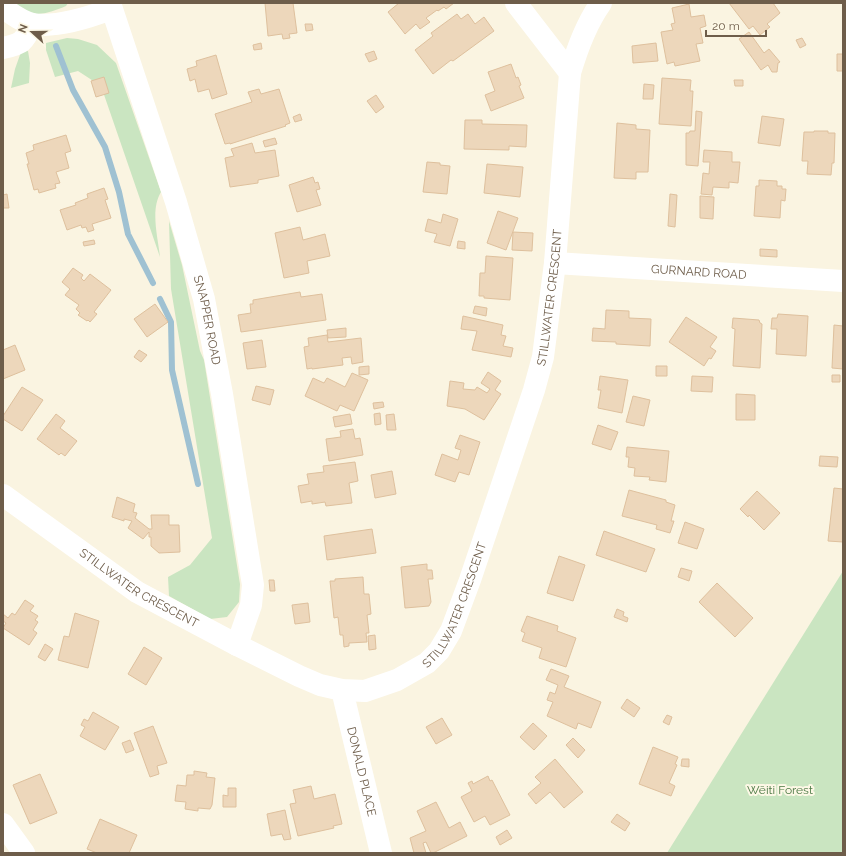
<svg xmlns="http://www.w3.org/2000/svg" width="846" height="856" viewBox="0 0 846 856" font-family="Raleway,sans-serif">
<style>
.green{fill:#cae5c1}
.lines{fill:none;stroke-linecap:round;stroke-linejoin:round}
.stream{stroke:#9fc1d2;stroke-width:6}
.building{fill:#edd7bb;stroke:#dec09d}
.minor{stroke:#fff;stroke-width:22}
.labels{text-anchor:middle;stroke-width:4;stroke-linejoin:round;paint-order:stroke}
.street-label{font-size:12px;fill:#6e5d4a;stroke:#fdf8e6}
.park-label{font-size:12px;fill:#4d7946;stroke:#fdf8e6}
</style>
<rect width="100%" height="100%" fill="#faf4e1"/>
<path class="green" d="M13 3H68L66 6C54 11 40 17 26 12 22 10 17 6 13 3Z
M67 38 78 39 97 45 116 63 161 192C150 210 158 237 160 257L101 86 78 71 55 77 46 50V43Z
M28 51 30 63 29 83 11 88 15 69 21 52Z
M169 221 182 265 200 351 204 360 240 584 239 602 227 617 210 619 169 596 168 577 190 565 212 538 171 289Z
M843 571V853H667Z"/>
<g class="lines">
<path class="stream" d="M56 46 73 90 105 147 119 192 128 234 153 283
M160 299 171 322 172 370 198 484"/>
</g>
<path class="building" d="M265 3H293L297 33 289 34 290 38 283 39 282 34 268 36Z
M399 3H454L446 9 444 7 438 11 437 10 426 18 430 22 420 29 416 24 405 34 388 12Z
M729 3H773L780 13 767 24 770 27 760 35 753 26 749 29Z
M689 4 691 17 704 15 706 26 700 28 703 43 696 44 700 61 675 66 674 62 667 64 661 32 673 30 671 24 675 23 672 8Z
M457 14 461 19 468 14 475 24 484 17 494 31 453 61 451 60 433 74 415 50 433 36 431 33Z
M305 24H312L313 30 306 31Z
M749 32 764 53 769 49 780 62 778 63 777 72H772L768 65 761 70 739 39Z
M802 38 806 45 800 48 796 40Z
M261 43 262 49 254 50 253 45Z
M656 43 658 61 633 63 632 46Z
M374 51 377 59 369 62 365 54Z
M837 54H843V71H837Z
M216 55 227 94 212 99 209 89 198 92 195 79 190 81 187 69 197 66 196 61Z
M511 64 516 78 518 77 521 85 519 86 524 98 491 111 485 95 495 91 488 72Z
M104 77 109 93 96 97 91 81Z
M662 78 691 80 690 91H693L691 126 659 124Z
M734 80H743V86H735Z
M644 84 654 85 653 99H643Z
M259 89 261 94 279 89 290 123 285 125 286 126 230 144V143L225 144 215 114 252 102 248 92Z
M376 95 384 107 376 113 367 101Z
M696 111 702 112 698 166 686 165V133H689L690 131H695Z
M300 114 302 120 295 122 293 117Z
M762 116 784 119 780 146 758 143Z
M465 120H482V124L527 125 526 147 509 146V150L464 149Z
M617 123 636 125V129L650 130 648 172H636V179L614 178Z
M814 131H828V133H835L834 163H832L831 175 807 174 808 161H802L804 132H814Z
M66 135 71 151 65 153 69 168 56 172 60 183 55 184 56 188 39 193 38 189 34 190 27 164H29L26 153 34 150 33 145Z
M275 138 277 144 265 147 263 141Z
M252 143 255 153 275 150 279 176 258 180V183L230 187 225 158 234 156 231 149Z
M704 150 732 152V162H740L738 183 729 182V188L713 187 712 195 701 194 703 173 709 174 710 162H703Z
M427 162 440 163V165L450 166 447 194 423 192Z
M487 164 523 167 520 197 484 193Z
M313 177 315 183 318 182 320 189 316 190 321 205 297 212 289 185Z
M759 180 777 181V186H782V189H786L785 201 781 200 780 218 754 216 756 186H759Z
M104 188 108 199 105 200 111 218 92 224 94 230 88 232 86 227 82 228 81 225 67 230 60 210 76 205 75 203 88 198 87 194Z
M7 194 9 208H3V195Z
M670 194 677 195 675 227 668 226Z
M700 196 714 197 713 219 700 218Z
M498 211 518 218 506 250 487 243Z
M443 214 458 219 450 246 434 242 437 234 425 231 428 219 441 223Z
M300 227 303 240 325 234 330 256 307 261 309 273 284 278 275 233Z
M513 232 533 233 532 251 512 250Z
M94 240 95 244 84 246 83 242Z
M458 241 465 242V249L457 248Z
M760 249 777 250V257L760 256Z
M486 256 513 258 510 300 484 298V296H479L480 273H485Z
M73 268 83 275 81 278 84 281 90 274 111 290 94 312 97 314 90 322 88 320 87 321 78 315 80 313 76 309 79 305 65 295 70 289 62 282Z
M300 292 301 297 322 294 326 320 241 332 238 315 251 313 250 304H253V300Z
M155 304 168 322 147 337 134 319Z
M475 306 487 308 486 316 473 313Z
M606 310 629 311V318L651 319 650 346 616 344V342L592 341 593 328 605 329Z
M778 314 808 316 806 356 776 354 777 329H771L772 318H777Z
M463 316 503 325 501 335 506 336 503 346 513 348 511 357 472 350 477 331 461 329Z
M686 317 717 337 710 347 716 351 711 359 709 358 704 366 669 342Z
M733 318 759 320 760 323 762 324 760 368 733 366 735 329 732 328Z
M834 325 843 326V369L832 368Z
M346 328V337L328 338 327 330Z
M327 335 328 342 361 338 363 362 352 364 351 357 342 358 343 365 312 369V368L307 369 304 347 309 346 308 338Z
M262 340 266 367 247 369 243 343Z
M15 345 25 370 3 379V350Z
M139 350 147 355 141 362 134 357Z
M369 366V374L359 375V367Z
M656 366H667V376H656Z
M488 372 501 381 495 390 501 394 484 420 465 409 447 406 450 381 464 383 463 389 475 390 477 387 487 393 490 389 481 383Z
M352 373 368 380 354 411 340 405 337 411 305 396 313 378 324 383 327 378 345 387Z
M832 375H840V382H832Z
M600 376 628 380 622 413 598 408 601 390H598Z
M692 376 713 377 712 392 691 391Z
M256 386 274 390 270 405 252 400Z
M22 387 43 400 22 431 3 419V416Z
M736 394 755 395V420H736Z
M633 396 650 400 644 426 626 422Z
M383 402 384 407 374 409 373 403Z
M380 413 381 424 375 425 374 414Z
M56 414 65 421 60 428 77 441 65 456 61 453 59 455 37 439Z
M350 414 352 424 335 427 333 417Z
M394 414 396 430H387L386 415Z
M598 425 618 432 611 450 592 444Z
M353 429 355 439 360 438 363 455 329 461 326 439 341 437 340 431Z
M460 435 480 442 469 475 459 472 455 482 435 475 442 454 458 460 461 450 455 448Z
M627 447 669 451 666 482 649 480 650 477 634 476 635 468 628 467 629 457H626Z
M820 456 838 457 837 467 819 466Z
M355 462 358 481 349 483 352 503 326 506 325 502 312 504V501L301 503 298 486 309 484 307 474 324 472 323 466Z
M392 471 396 494 375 498 371 475Z
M834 488 843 489V542L828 541Z
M629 490 666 500V502L675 505 671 521H674L670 533 656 529 657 525 622 516Z
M757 491 780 513 764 530 749 515 748 517 740 509Z
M117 497 135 504 133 512 137 513 135 518 149 529H152L151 515H169V525H179L180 552 159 553 151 546V537H149V532L143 539 128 528 132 521 124 519V521L112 517Z
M685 522 704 529 697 549 678 543Z
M372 529 376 553 327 560 324 536Z
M604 531 655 549 646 572 596 555Z
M559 556 585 565 573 601 547 593Z
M427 564V570H432L433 579H428L431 602 429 606 405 608 401 567Z
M681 568 692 571 689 581 678 577Z
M363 577 364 594H369L371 614 367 615 369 633H366L367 642 349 643V646L344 647 343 635H340L338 617 334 618 330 581H335V579Z
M269 580H274L275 591H270Z
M717 583 753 618 735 637 699 602Z
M25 600 34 606 30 611 38 616 35 620 38 622 33 630 37 633 29 645 3 628 6 623 3 621V614L8 618 12 613 15 615Z
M308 603 310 622 295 624 292 605Z
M617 609 624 612 623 616 628 618 627 622 614 617Z
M75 613 99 621 88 668 58 660 64 636 69 637Z
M527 616 558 626 557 631 576 638 566 667 539 658 542 648 522 641 525 633 521 631Z
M375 635 376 649 369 650 368 636Z
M45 644 53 649 45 661 38 657Z
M144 647 162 658 146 685 128 674Z
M551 669 569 676 564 687 601 702 591 728 578 723 576 729 547 716 553 702 547 700 550 692 555 694 558 685 546 680Z
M627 699 640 708 634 717 621 708Z
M93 712 119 727 105 750 80 736 85 727 81 725 84 719 88 721Z
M667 715 672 717 669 725 663 722Z
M442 718 452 735 436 744 426 727Z
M533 723 547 736 534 750 520 737Z
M153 726 167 763 157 766 159 774 150 777 134 733Z
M573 738 585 750 578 758 566 745Z
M130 740 134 750 126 753 122 743Z
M653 747 678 757 675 764 677 765 669 783 675 786 671 796 639 784Z
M555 759 583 792 564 808 550 792 536 804 528 794 541 783 535 777Z
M682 759H689V767L681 766Z
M194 771 207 773 206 777 215 778 212 805 210 809 198 808V811L185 809 186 802 175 801 177 785 186 786 187 775H194Z
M40 774 57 813 30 824 13 785Z
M488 776 490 781 492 780 510 815 490 825 485 816 474 822 461 797 472 791 468 783 472 781 473 784Z
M311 786 314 799 335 794 342 824 333 826 334 828 298 836 290 804 296 803 293 790Z
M228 788H236V807H223V795L228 796Z
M436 802 449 828 460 822 467 836 433 853H431L426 842 423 843 426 853H414L410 838 426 831 417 811Z
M285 810 291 839 284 840 282 834 271 836 267 814Z
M617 814 630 823 625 831 611 822Z
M100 819 137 835 129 853H97L87 849Z
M507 830 512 838 500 845 496 837Z"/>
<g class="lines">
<g class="minor">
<path id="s1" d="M110 3 176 202 204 299 222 394 253 585 251 605 237 645"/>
<path d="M516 3 570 73"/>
<path d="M3 8C12 14 22 22 33 24 55 28 90 17 111 9"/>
<path d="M3 48C22 44 24 42 32 24"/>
<path id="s2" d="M555 263 843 281"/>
<path id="s3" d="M3 495 137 592 237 645 299 676 320 685 342 690 365 691 397 680 427 663 439 651 451 631 470 580 534 390 543 357 555 263 570 73C577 49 586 24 601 3"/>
<path id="s4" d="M342 690 381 853"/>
<path d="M3 824 24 853"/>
</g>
</g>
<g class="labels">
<g class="street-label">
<text dy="4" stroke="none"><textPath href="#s2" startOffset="144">GURNARD ROAD</textPath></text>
<text dy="4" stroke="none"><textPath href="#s3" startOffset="874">STILLWATER CRESCENT</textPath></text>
<text dy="4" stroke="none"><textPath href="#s1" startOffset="332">SNAPPER ROAD</textPath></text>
<text dy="4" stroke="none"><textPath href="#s3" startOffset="165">STILLWATER CRESCENT</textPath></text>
<text dy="4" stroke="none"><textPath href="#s3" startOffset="550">STILLWATER CRESCENT</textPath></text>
<text dy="4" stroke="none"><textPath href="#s4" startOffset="84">DONALD PLACE</textPath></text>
</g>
<g class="park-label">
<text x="780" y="794">Wēiti Forest</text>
</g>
</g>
<rect width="846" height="856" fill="none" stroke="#6e5d4a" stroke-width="8"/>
<g transform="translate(32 32) rotate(291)" stroke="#fdf8e6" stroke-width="3" paint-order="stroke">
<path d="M0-3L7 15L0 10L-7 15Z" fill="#6e5d4a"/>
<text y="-6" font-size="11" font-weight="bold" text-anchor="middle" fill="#6e5d4a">N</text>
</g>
<path d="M706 30v6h60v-6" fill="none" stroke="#6e5d4a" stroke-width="2"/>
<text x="712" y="30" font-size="12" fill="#6e5d4a" stroke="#fdf8e6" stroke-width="3" paint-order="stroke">20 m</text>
</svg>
